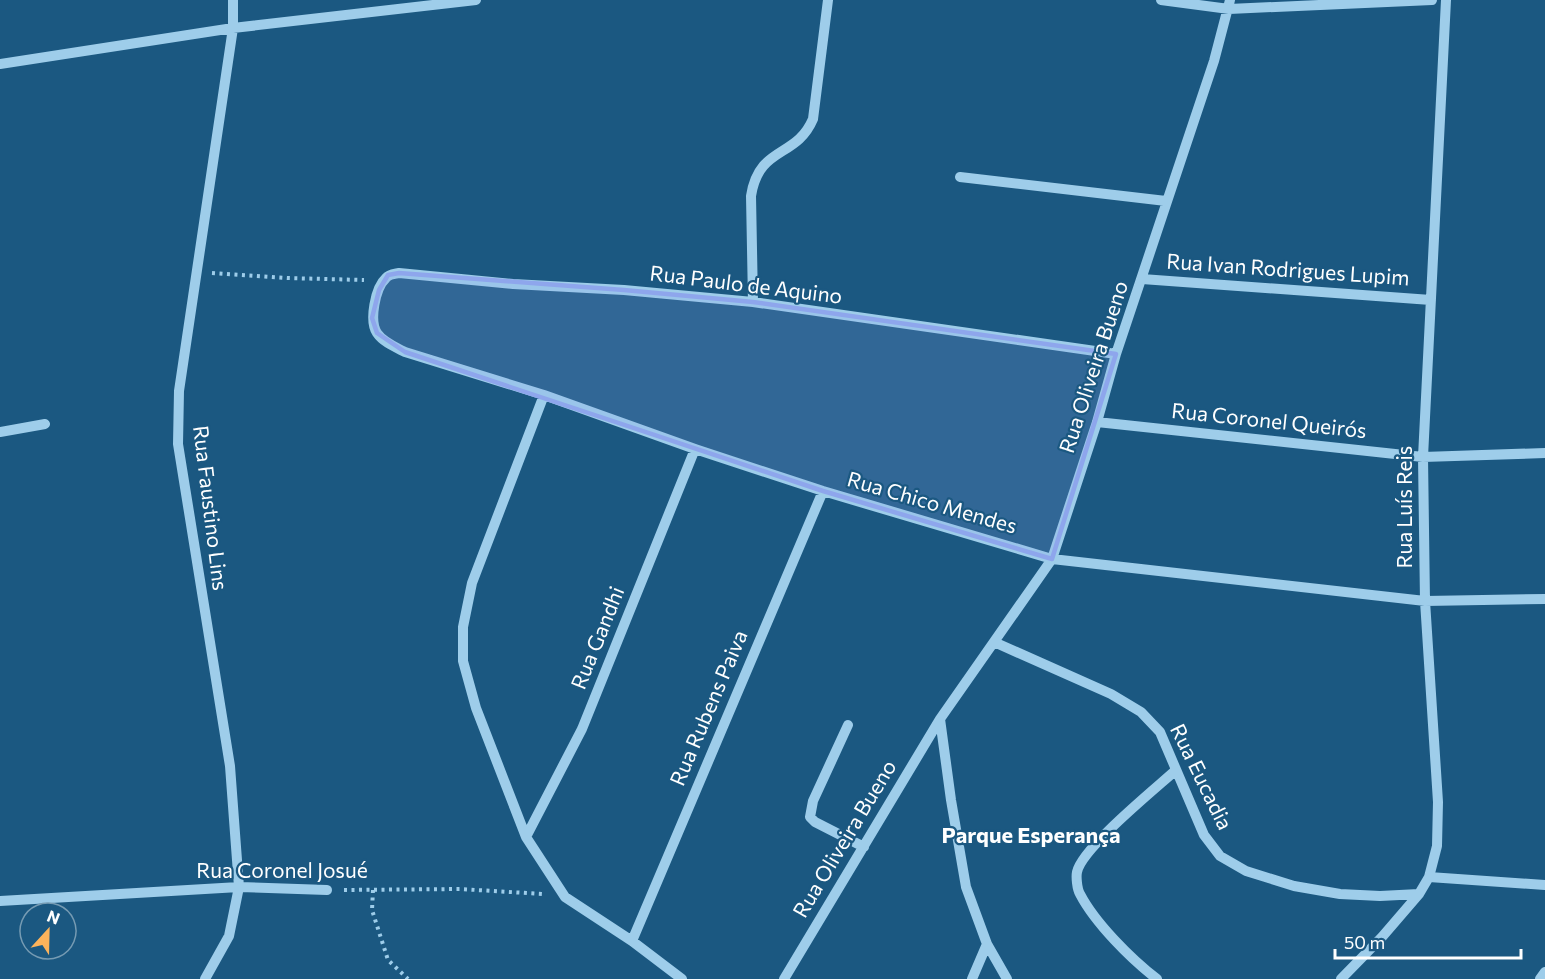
<svg xmlns="http://www.w3.org/2000/svg" width="1545" height="979" viewBox="0 0 1545 979" font-family="Commissioner,sans-serif">
<style>
.lines{fill:none;stroke-linecap:round;stroke-linejoin:round}
.path{stroke:#9ecdea;stroke-width:4;stroke-dasharray:3 4.5;stroke-linecap:butt}
.minor{stroke:#9ecdea;stroke-width:10}
.marked{fill:#8ea6ec;fill-opacity:0.2;stroke:#8ea6ec;stroke-width:4.5;stroke-linejoin:round}
.labels{text-anchor:middle;stroke-width:4.5;stroke-linejoin:round;paint-order:stroke}
.street-label{font-size:21px;fill:#fff;stroke:#1b5881}
.neighbourhood-label{font-size:22px;font-weight:bold;fill:#fff;stroke:#1b5881}
</style>
<rect width="100%" height="100%" fill="#1b5881"/>
<g class="lines">
<path class="path" d="M212 273 287 278 364 280
M344 890 460 889 543 894
M373 890 372 910 388 960 408 979"/>
<path class="minor" d="M1161 0 1229 9 1432 0
M0 64 233 28 476 0
M960 177 1166 201
M1142 279 1431 300
M753 302 751 196C759 145 796 159 813 119L828 0
M1116 354 753 302 624 290 513 284 399 273C394 274 389 274 386 278 375 288 369 321 377 333 383 342 395 347 405 352L544 395 695 449 823 491 1052 559 1425 601 1545 599
M544 395 472 583 463 627V661L476 708 526 837 565 897 632 941 682 979
M1097 422 1423 457 1545 453
M0 432 45 424
M994 642 1111 694 1141 712 1160 732 1204 835 1220 856 1246 871 1294 886 1340 894 1380 896 1419 894
M940 719 951 800 966 887 987 944 1007 979
M848 725 813 801 810 817 815 822 864 847
M526 837 582 729 695 449
M1429 877 1545 885
M0 901 239 887 327 890
M632 941 823 491
M205 979 229 936 239 887 230 766 178 444 179 391 233 28V0
M784 979 940 719 1052 559 1097 422 1116 354 1214 61 1230 0
M972 979 987 944
M1157 979C1131 959 1095 923 1080 894 1077 889 1076 877 1077 872 1082 848 1155 789 1176 770
M1341 979 1382 937 1419 894 1429 877 1437 846 1438 802 1425 601 1423 457 1446 0
M1540 979 1545 972"/>
</g>
<path class="marked" d="M399 273 624 290 753 302 1116 354 1052 559 823 491 405 352 377 333 372 318 379 290 388 275Z"/>
<g class="labels">
<g class="street-label">
<text transform="translate(1288 270) rotate(4)" y="7">Rua Ivan Rodrigues Lupim</text>
<text transform="translate(746 285) rotate(7)" y="7">Rua Paulo de Aquino</text>
<text transform="translate(1094 367) rotate(-72)" y="7">Rua Oliveira Bueno</text>
<text transform="translate(1269 421) rotate(6)" y="7">Rua Coronel Queirós</text>
<text transform="translate(932 503) rotate(16)" y="7">Rua Chico Mendes</text>
<text transform="translate(1405 507) rotate(-90)" y="7">Rua Luís Reis</text>
<text transform="translate(210 508) rotate(83)" y="7">Rua Faustino Lins</text>
<text transform="translate(598 638) rotate(-68)" y="7">Rua Gandhi</text>
<text transform="translate(709 708) rotate(-67)" y="7">Rua Rubens Paiva</text>
<text transform="translate(1201 777) rotate(64)" y="7">Rua Eucadia</text>
<text transform="translate(845 839) rotate(-59)" y="7">Rua Oliveira Bueno</text>
<text x="282" y="878">Rua Coronel Josué</text>
</g>
<g class="neighbourhood-label">
<text x="1031" y="843">Parque Esperança</text>
</g>
</g>
<g transform="translate(48 931) rotate(22)"><circle r="28" fill="#1b5881" stroke="#769bb3" stroke-width="1.5"/>
<path d="M0-4.5L10 22L0 15L-10 22Z" fill="#fcb35b"/>
<text y="-9" font-size="16" font-weight="bold" text-anchor="middle" fill="#ffffff">N</text>
</g>
<path d="M1335 949v9h186v-9" fill="none" stroke="#ffffff" stroke-width="3"/>
<text x="1344" y="949" font-size="18" fill="#ffffff" stroke="#1b5881" stroke-width="4.5" paint-order="stroke">50 m</text>
</svg>
